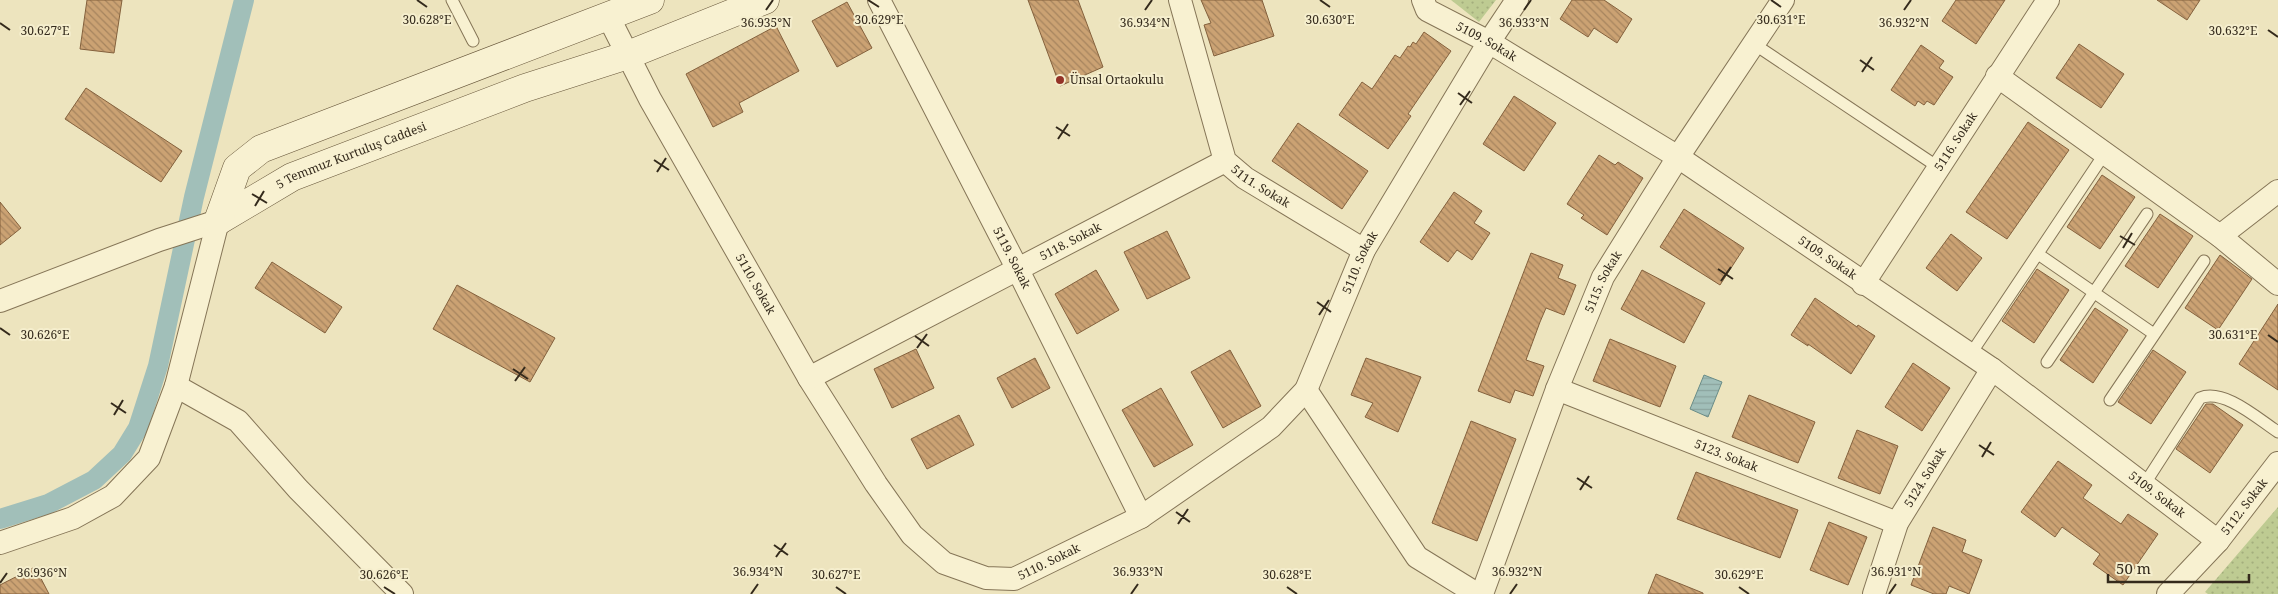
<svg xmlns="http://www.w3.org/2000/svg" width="2278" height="594" viewBox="0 0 2278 594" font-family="'Noto Serif',serif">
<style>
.park{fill:url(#park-dots)}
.water{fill:url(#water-rules);stroke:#698c87}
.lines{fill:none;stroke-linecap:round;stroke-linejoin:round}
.canal{stroke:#a1bfb9;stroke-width:20}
.building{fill:url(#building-back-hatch);stroke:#84613d}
.service-casing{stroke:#857557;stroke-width:13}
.minor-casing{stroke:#857557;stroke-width:24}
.secondary-casing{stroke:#67563a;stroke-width:29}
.service{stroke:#f8f1d1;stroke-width:11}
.minor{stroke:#f8f1d1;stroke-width:22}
.secondary{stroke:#f8f1d1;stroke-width:28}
.ticks{fill:none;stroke:#342a1c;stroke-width:2}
.poi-dot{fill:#943327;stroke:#f5eecd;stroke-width:2}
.labels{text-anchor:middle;stroke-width:4;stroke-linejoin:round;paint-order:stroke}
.street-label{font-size:12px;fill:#342a1c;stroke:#f5eecd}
.poi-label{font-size:12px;fill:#342a1c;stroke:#f5eecd;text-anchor:start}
.ticks-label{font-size:12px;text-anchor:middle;fill:#342a1c;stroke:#f5eecd;stroke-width:4;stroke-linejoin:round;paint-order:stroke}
</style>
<defs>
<pattern id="park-dots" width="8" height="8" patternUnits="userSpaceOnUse" patternTransform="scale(1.25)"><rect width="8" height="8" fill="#becb92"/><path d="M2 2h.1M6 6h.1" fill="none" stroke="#a4ae7d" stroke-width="1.8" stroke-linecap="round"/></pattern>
<pattern id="water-rules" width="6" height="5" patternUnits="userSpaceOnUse" patternTransform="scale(1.25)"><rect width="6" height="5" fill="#a1bfb9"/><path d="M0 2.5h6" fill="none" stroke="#8ba49e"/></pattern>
<pattern id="building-back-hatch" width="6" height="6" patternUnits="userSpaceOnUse" patternTransform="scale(1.25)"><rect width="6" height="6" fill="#cba273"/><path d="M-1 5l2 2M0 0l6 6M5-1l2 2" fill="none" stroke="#a6845e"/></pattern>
</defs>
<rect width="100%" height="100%" fill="#ede4be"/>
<path class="park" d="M1451 0H1496L1479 22Z
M2278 507V594H2208L2205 592Z"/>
<path class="water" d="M1704 375 1722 382 1708 417 1690 409Z"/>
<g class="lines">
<path class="canal" d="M0 519 48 504 94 480 122 454 138 428 158 366 194 197 244 0"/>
</g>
<path class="building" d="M87 0H122L114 53 80 49Z
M1028 0H1078L1103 67 1060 86Z
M1201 0H1262L1274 36 1214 56 1204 25 1211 23Z
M1572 0H1604L1632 19 1617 43 1594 28 1588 37 1560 19Z
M1956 0H2005L1976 44 1942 21Z
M2157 0H2200L2187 20Z
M847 2 872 48 837 67 812 21Z
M776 26 799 71 739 103 743 112 713 127 686 74Z
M1424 32 1451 51 1408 114 1411 116 1388 149 1339 115 1362 82 1372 89 1395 55 1400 58 1408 46 1410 47 1413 42 1416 44Z
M2079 44 2124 74 2101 108 2056 78Z
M1921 45 1944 61 1939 68 1953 77 1934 105 1927 101 1924 105 1918 101 1915 106 1891 90Z
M86 88 182 151 161 182 65 119Z
M1514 96 1556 123 1524 171 1483 144Z
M2028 122 2069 150 2007 239 1966 212Z
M1298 123 1368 171 1342 209 1272 161Z
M1599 155 1615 165 1618 162 1643 178 1607 235 1581 218 1584 215 1567 204Z
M2102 175 2135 197 2100 249 2067 227Z
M1454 192 1482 211 1474 223 1490 233 1472 260 1457 250 1448 262 1420 242Z
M0 202 21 228 0 245Z
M1684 209 1744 248 1720 285 1660 247Z
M2160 214 2193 236 2158 288 2125 266Z
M1167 231 1190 278 1147 299 1124 252Z
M1951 234 1982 258 1957 291 1926 268Z
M1531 253 1563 265 1558 278 1576 285 1564 315 1546 308 1540 322 1526 360 1544 366 1533 396 1515 390 1510 403 1478 391Z
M2220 255 2252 279 2218 330 2185 308Z
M272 262 342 307 325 333 255 288Z
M2037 269 2069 290 2034 343 2002 321Z
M1096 270 1119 310 1077 334 1055 294Z
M1642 270 1705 303 1684 343 1621 309Z
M457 285 555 338 530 382 433 329Z
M1815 298 1857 327 1858 325 1875 336 1851 374 1808 344V346L1791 335Z
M2278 304V390L2239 364Z
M2095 308 2128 330 2093 383 2060 360Z
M1610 339 1676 366 1660 407 1593 381Z
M916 349 934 388 892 408 874 369Z
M1230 350 1261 406 1223 428 1191 372Z
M2153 350 2186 372 2151 424 2118 402Z
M1035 358 1050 388 1012 408 997 378Z
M1366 358 1421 377 1398 432 1365 417 1373 403 1351 395Z
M1913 363 1950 388 1922 431 1885 407Z
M1161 388 1193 445 1154 467 1122 410Z
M1749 395 1815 422 1798 463 1732 437Z
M2206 404H2213L2243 425 2210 473 2176 449Z
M959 415 974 445 927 469 911 439Z
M1471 421 1516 439 1477 541 1432 523Z
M1857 430 1898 446 1880 494 1838 478Z
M2058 461 2092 485 2083 498 2121 524 2128 514 2158 534 2123 585 2093 564 2100 554 2062 527 2055 537 2021 512Z
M1696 472 1798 510 1780 558 1677 519Z
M1829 522 1867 537 1848 585 1810 570Z
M1933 527 1966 540 1962 552 1982 560 1969 594 1949 586 1946 594H1934L1911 585Z
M35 567 49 594H0V585Z
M1656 574 1703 593V594H1648Z"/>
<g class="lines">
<g class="service-casing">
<path id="service" d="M452 0 473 41
M1754 44 1938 167
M2038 254 2154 334
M1970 355 2105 153
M2047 362 2147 214
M2110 400 2204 261
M2144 485 2200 398C2224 388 2258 419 2278 432"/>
</g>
<g class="minor-casing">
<g id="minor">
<path id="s1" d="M879 0 1018 270 1141 517"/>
<path id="s2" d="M1180 0 1225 161 1245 178 1364 250"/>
<path id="s3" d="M1423 0 1427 10 1489 42 1678 157 1992 369 2218 541"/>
<path id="s4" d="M608 16 650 99 809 378 876 484 912 535 944 563 986 578 1014 579 1141 517 1271 427 1306 390 1364 250 1489 42 1517 0"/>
<path d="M1997 76 2220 236 2278 284"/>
<path d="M2220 236 2278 191"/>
<path id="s5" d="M1863 284 2048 0"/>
<path d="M0 301 159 240 218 221"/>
<path id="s6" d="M809 378 1225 161"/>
<path d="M176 386 238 421 298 489 402 594"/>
<path id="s7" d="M1557 389 1897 523"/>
<path d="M1306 390 1417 557 1477 594"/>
<path d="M0 543 73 518 113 496 149 458 176 386 218 221"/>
<path id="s8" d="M1482 594 1557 389 1603 277 1678 157 1783 0"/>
<path id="s9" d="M1874 594 1897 523 1992 369"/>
<path id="s10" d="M2168 594 2218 541 2278 463"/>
</g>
</g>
<g class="secondary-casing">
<g id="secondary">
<path id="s11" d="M218 221 292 177 525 88 628 55 765 0"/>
<path d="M218 221 237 168 261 149 650 0"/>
</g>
</g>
<use href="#service" class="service"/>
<use href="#minor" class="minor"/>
<use href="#secondary" class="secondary"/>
</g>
<path class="ticks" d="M417 0 427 7M868 0 879 7M1320 0 1330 7M1771 0 1781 7M766 10 773 0M1145 10 1152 0M1524 10 1531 0M1904 10 1911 0M0 23 10 30M2268 30 2278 37M1860 60 1874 70M1862 72 1872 57M1458 93 1472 103M1460 105 1470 91M1056 127 1070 136M1058 139 1068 124M654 160 669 170M657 172 666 158M252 194 267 203M255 206 264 191M2120 236 2135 245M2123 248 2132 233M1718 269 1733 279M1721 281 1731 267M1317 302 1331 312M1319 315 1329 300M0 328 10 335M2268 335 2278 342M915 336 929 346M917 348 927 334M513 369 528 379M515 381 525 367M111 403 126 413M114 415 123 400M1979 445 1994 455M1982 457 1991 442M1577 478 1592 488M1580 490 1589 476M1176 512 1190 522M1178 524 1188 509M774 545 788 555M776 557 786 543M0 583 7 573M384 587 395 594M836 587 846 594M1287 587 1297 594M1739 587 1749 594M751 594 758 584M1131 594 1138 584M1510 594 1517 584M1889 594 1896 584"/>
<circle class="poi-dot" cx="1060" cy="80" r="5"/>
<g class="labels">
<g class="street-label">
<text dy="4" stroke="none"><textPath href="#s3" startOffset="78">5109. Sokak</textPath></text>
<text dy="4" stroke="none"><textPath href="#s5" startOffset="170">5116. Sokak</textPath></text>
<text dy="4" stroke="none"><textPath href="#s11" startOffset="149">5 Temmuz Kurtuluş Caddesi</textPath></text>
<text dy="4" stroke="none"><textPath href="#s2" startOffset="211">5111. Sokak</textPath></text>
<text dy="4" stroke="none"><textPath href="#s6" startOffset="295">5118. Sokak</textPath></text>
<text dy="4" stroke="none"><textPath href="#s1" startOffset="290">5119. Sokak</textPath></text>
<text dy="4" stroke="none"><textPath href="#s3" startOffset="482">5109. Sokak</textPath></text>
<text dy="4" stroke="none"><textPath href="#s4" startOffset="1206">5110. Sokak</textPath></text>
<text dy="4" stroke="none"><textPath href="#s8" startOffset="335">5115. Sokak</textPath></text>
<text dy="4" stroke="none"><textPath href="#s4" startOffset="306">5110. Sokak</textPath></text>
<text dy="4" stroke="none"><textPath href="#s7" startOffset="182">5123. Sokak</textPath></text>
<text dy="4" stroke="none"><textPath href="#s9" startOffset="128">5124. Sokak</textPath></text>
<text dy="4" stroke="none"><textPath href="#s3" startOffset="888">5109. Sokak</textPath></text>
<text dy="4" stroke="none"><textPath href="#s10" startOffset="116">5112. Sokak</textPath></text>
<text dy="4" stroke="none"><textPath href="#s4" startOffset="756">5110. Sokak</textPath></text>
</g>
<g class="poi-label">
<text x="1070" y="84">Ünsal Ortaokulu</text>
</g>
</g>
<g class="ticks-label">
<text x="879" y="24">30.629°E</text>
<text x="1330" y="24">30.630°E</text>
<text x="1781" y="24">30.631°E</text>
<text x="427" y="24">30.628°E</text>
<text x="766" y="27">36.935°N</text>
<text x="1145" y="27">36.934°N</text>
<text x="1524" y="27">36.933°N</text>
<text x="1904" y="27">36.932°N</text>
<text x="45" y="35">30.627°E</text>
<text x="2233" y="35">30.632°E</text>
<text x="45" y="339">30.626°E</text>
<text x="2233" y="339">30.631°E</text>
<text x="758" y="576">36.934°N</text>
<text x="1138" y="576">36.933°N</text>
<text x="1517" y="576">36.932°N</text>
<text x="1896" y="576">36.931°N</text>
<text x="42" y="577">36.936°N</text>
<text x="384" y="579">30.626°E</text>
<text x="836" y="579">30.627°E</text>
<text x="1287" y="579">30.628°E</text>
<text x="1739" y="579">30.629°E</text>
</g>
<path d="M2108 574v8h141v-8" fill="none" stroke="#342a1c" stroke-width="2.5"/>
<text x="2116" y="574" font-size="15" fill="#342a1c" stroke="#f5eecd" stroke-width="4" paint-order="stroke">50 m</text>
</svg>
